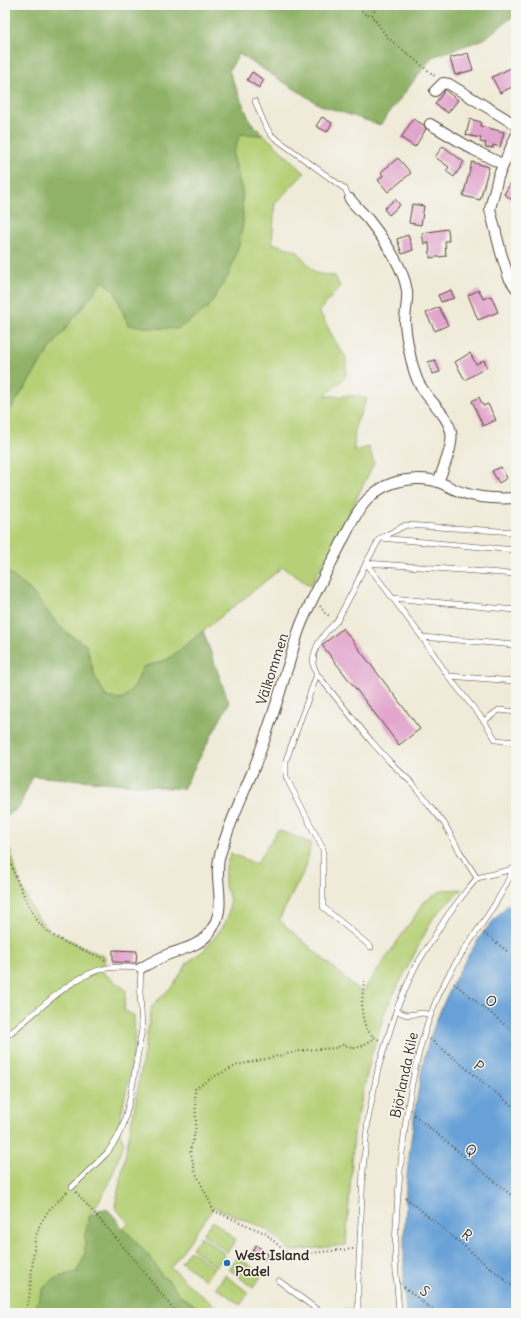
<svg xmlns="http://www.w3.org/2000/svg" width="521" height="1318" viewBox="0 0 521 1318" font-family="Delius,sans-serif">
<style>
.green{fill:#b5d076;stroke:#787d4a}
.forest{fill:#90b267;stroke:#666e42}
.water{fill:#68a1d7;stroke:#52667a}
.building{fill:#e2a5cc}
.lines{fill:none;stroke-linecap:round;stroke-linejoin:round}
.service-casing{stroke:#56473a;stroke-width:6}
.minor-casing{stroke:#56473a;stroke-width:12}
.path{stroke:#56473a;stroke-width:2;stroke-dasharray:1 3;stroke-linecap:butt}
.service{stroke:#fff;stroke-width:5}
.minor{stroke:#fff;stroke-width:10}
.poi-dot{fill:#1f6fb2;stroke:#f6f6f2;stroke-width:1.5}
.labels{text-anchor:middle;stroke-width:3;stroke-linejoin:round;paint-order:stroke}
.street-label{font-size:14px;fill:#3b2a1e;stroke:#f6f6f2}
.poi-label{font-size:14px;font-weight:bold;fill:#3b2a1e;stroke:#f6f6f2;text-anchor:start}
</style>
<rect width="100%" height="100%" fill="#f6f6f2"/>
<filter id="ink" filterUnits="userSpaceOnUse"><feTurbulence type="fractalNoise" baseFrequency=".025" numOctaves="2"/><feDisplacementMap in="SourceGraphic" scale="8" xChannelSelector="R" yChannelSelector="G"/><feConvolveMatrix kernelMatrix="1 2 1 2 8 2 1 2 1" color-interpolation-filters="sRGB"/></filter>
<filter id="wash" filterUnits="userSpaceOnUse"><feTurbulence type="fractalNoise" baseFrequency=".012" numOctaves="4" result="noise"/><feDisplacementMap in="SourceGraphic" scale="16" xChannelSelector="R" yChannelSelector="G"/><feGaussianBlur stdDeviation="0.9" result="paint"/><feColorMatrix in="noise" values="0 0 0 0 0 0 0 0 0 0 0 0 0 0 0 0 0 1.4 0 .05"/><feComposite in="paint" operator="in"/></filter>
<g filter="url(#wash)">
<rect width="100%" height="100%" fill="#f0ebd9"/>
<path class="green" d="M240 134 264 135 305 173 275 203 272 243 297 251 315 273 335 276 340 287 319 311 339 348 346 357V376L325 396H357L367 399 355 426 354 451 369 447 374 463 330 552 310 586 283 567 167 660 143 667 135 686 122 699 106 697 95 677 86 645 67 633 58 625 32 592 5 570V418L49 350 103 280 115 292 128 325 239 245 243 222 242 192 233 154Z
M278 830 311 843 306 867 279 920 362 993 425 901 443 890 462 889 433 918 385 1011 371 1056 354 1133 346 1245 291 1251 268 1230 214 1207 171 1267 188 1284 223 1313H199L194 1305 182 1297 170 1282 162 1276 152 1260 130 1235 122 1229 129 1224 115 1207 135 1105 152 1006 174 984 188 962 204 950 224 925 228 916 230 903 228 893 225 887V872L230 853 256 864Z
M5 838 12 856 19 882 34 913 50 931 105 957 103 973 126 990 124 1010 134 1016 135 1036 131 1068 118 1129 124 1142 109 1184 90 1216 165 1313 44 1287 33 1313H5Z
M213 1221 236 1240 227 1252 203 1234Z
M201 1236 225 1254 216 1267 192 1248Z
M190 1250 214 1268 205 1280 181 1262Z
M238 1257 262 1275 253 1288 229 1269Z
M225 1275 249 1293 240 1305 216 1287Z"/>
<path class="forest" d="M5 5H516V14L484 39 432 57 380 125 320 105 239 54 229 71 250 121 264 135 240 134 233 155 242 192 243 222 239 245 229 275 208 308 178 329 153 328 128 325 115 292 103 281 49 350 5 418Z
M5 570 32 592 58 625 67 633 86 645 95 677 106 697 122 699 135 686 143 667 167 660 203 631 229 703 183 789 33 776 19 807 5 817Z
M103 1209 108 1210 115 1217 122 1229 130 1235 152 1260 162 1276 170 1282 182 1297 194 1305 199 1313H33C45 1283 45 1280 77 1272L85 1254V1235L89 1217 98 1210Z"/>
<path class="water" d="M516 896V1313H406L404 1289 401 1285 402 1284 404 1285V1238L406 1204 405 1198C408 1162 412 1127 418 1092 421 1074 424 1055 430 1038 442 1002 461 964 483 933 493 920 505 908 516 896Z"/>
<g id="blocks">
<path class="building" d="M468 53 473 70 455 75 450 58Z
M511 68 516 78V85L500 93 492 77Z
M252 72 264 80 259 88 247 80Z
M445 90 458 100 448 113 435 104Z
M322 117 332 123 327 132 316 126Z
M413 119 424 125 426 129 415 147 401 138Z
M470 119 481 122 480 126 504 132 500 147 493 145V148L485 147 486 143 480 142 481 138 466 135Z
M443 146 464 162 454 177 446 171 449 167 435 157Z
M398 158 411 173 388 192 378 180 383 176 381 172Z
M472 162 489 167 480 200 463 196Z
M516 174V191L511 199 504 194Z
M395 199 400 205 389 215 384 209Z
M412 204 424 206 421 225 409 223Z
M448 229 449 241H445L446 256 430 258 429 243 424 244 422 233Z
M408 235 413 250 402 254 397 239Z
M451 290 454 298 441 302 438 295Z
M479 290 483 299 491 296 498 312 478 320 468 295Z
M439 307 448 325 435 331 426 313Z
M470 353 476 364 484 360 487 367 465 380 455 362Z
M435 360 440 372 432 374 428 362Z
M479 397 483 406 488 404 496 420 483 426 472 401Z
M501 467 507 478 499 483 492 471Z
M343 628 420 729 399 745 322 645Z
M113 950 137 951 136 963 113 962Z
M256 1245 268 1254 264 1260 252 1251Z"/>
</g>
</g>
<g filter="url(#ink)">
<use href="#blocks" fill-opacity="0" stroke="#56473a" stroke-width="1"/>
<g class="lines">
<g class="service-casing">
<path id="service" d="M255 101 264 123 271 135 345 189 350 199
M381 538 406 525 516 532
M516 550 380 538 366 563 422 637 448 676 484 721 496 740 516 742
M393 598 516 610
M422 637 516 645
M317 674 313 665 314 654 318 644 326 632 337 621 355 587 366 563 516 574
M448 676 516 681
M484 721 499 710 516 712
M371 947 323 907V849L286 777V760L317 674 371 741 390 762 413 784 430 806 444 823 460 852 477 878
M396 1011 407 1015 423 1013 431 1015
M5 1037C36 1015 69 975 107 968 118 966 130 968 141 968L140 991 142 1029 131 1094 123 1126 116 1140 107 1153 72 1187
M279 1281 320 1312 325 1313
M332 1313 358 1311
M358 1313V1283L361 1219 363 1170 368 1119 378 1069 397 1008 414 969 447 916 467 890 477 878 513 869
M399 1313C398 1292 395 1271 395 1249 396 1214 399 1179 403 1144 409 1092 418 1041 439 994 459 949 495 914 513 869L515 867"/>
</g>
<g class="minor-casing">
<path id="minor" d="M435 91 443 83 449 84 516 125
M430 124 474 150 502 164
M516 136 498 177 490 209 501 253 509 278 516 288
M350 199C355 206 362 212 368 219 383 238 404 268 407 291 408 301 405 312 405 322 406 337 411 364 417 379 424 398 447 412 451 432 454 445 443 469 438 482
M141 968C150 963 159 958 169 954 183 949 199 946 209 933 230 907 212 881 220 855 229 823 244 793 256 763 267 733 277 703 286 672 292 656 295 638 302 622 313 596 327 571 340 546 353 520 363 493 393 483 405 479 425 477 438 482 447 485 454 490 464 493 481 499 498 499 516 498"/>
</g>
<path class="path" d="M356 5 366 15 372 16
M380 5 376 8 372 16 387 37 436 77
M320 606 325 613 331 617
M5 850C14 870 30 918 46 930 63 944 85 950 104 959L105 962
M484 933 516 958
M364 981C362 1002 357 1031 380 1040
M454 983 516 1034
M430 1039 516 1109
M414 1115 516 1199
M76 1192 132 1257 173 1309 178 1313
M406 1198 516 1289
M353 1249 289 1255 265 1233 214 1211 195 1171 190 1150 193 1141 196 1125 195 1089 213 1077 238 1065 305 1050 335 1048 343 1045 349 1046 354 1048 360 1047 375 1038
M404 1287 436 1313
M24 1313 29 1299 35 1239 40 1224 49 1210 68 1191"/>
<use href="#service" class="service"/>
<use href="#minor" class="minor"/>
</g>
</g>
<circle class="poi-dot" cx="227" cy="1263" r="4"/>
<g class="labels">
<g class="street-label">
<text transform="translate(272 669) rotate(-72)" y="5">Välkommen</text>
<text transform="translate(491 1001) rotate(39)" y="5">O</text>
<text transform="translate(479 1066) rotate(39)" y="5">P</text>
<text transform="translate(404 1075) rotate(-78)" y="5">Björlanda Kile</text>
<text transform="translate(471 1150) rotate(39)" y="5">Q</text>
<text transform="translate(467 1235) rotate(39)" y="5">R</text>
<text transform="translate(425 1291) rotate(39)" y="5">S</text>
</g>
<g class="poi-label">
<text x="235" y="1260">West Island<tspan x="235" dy="16">Padel</tspan></text>
</g>
</g>
<rect width="521" height="1318" fill="none" stroke="#f6f6f2" stroke-width="20"/>
</svg>
